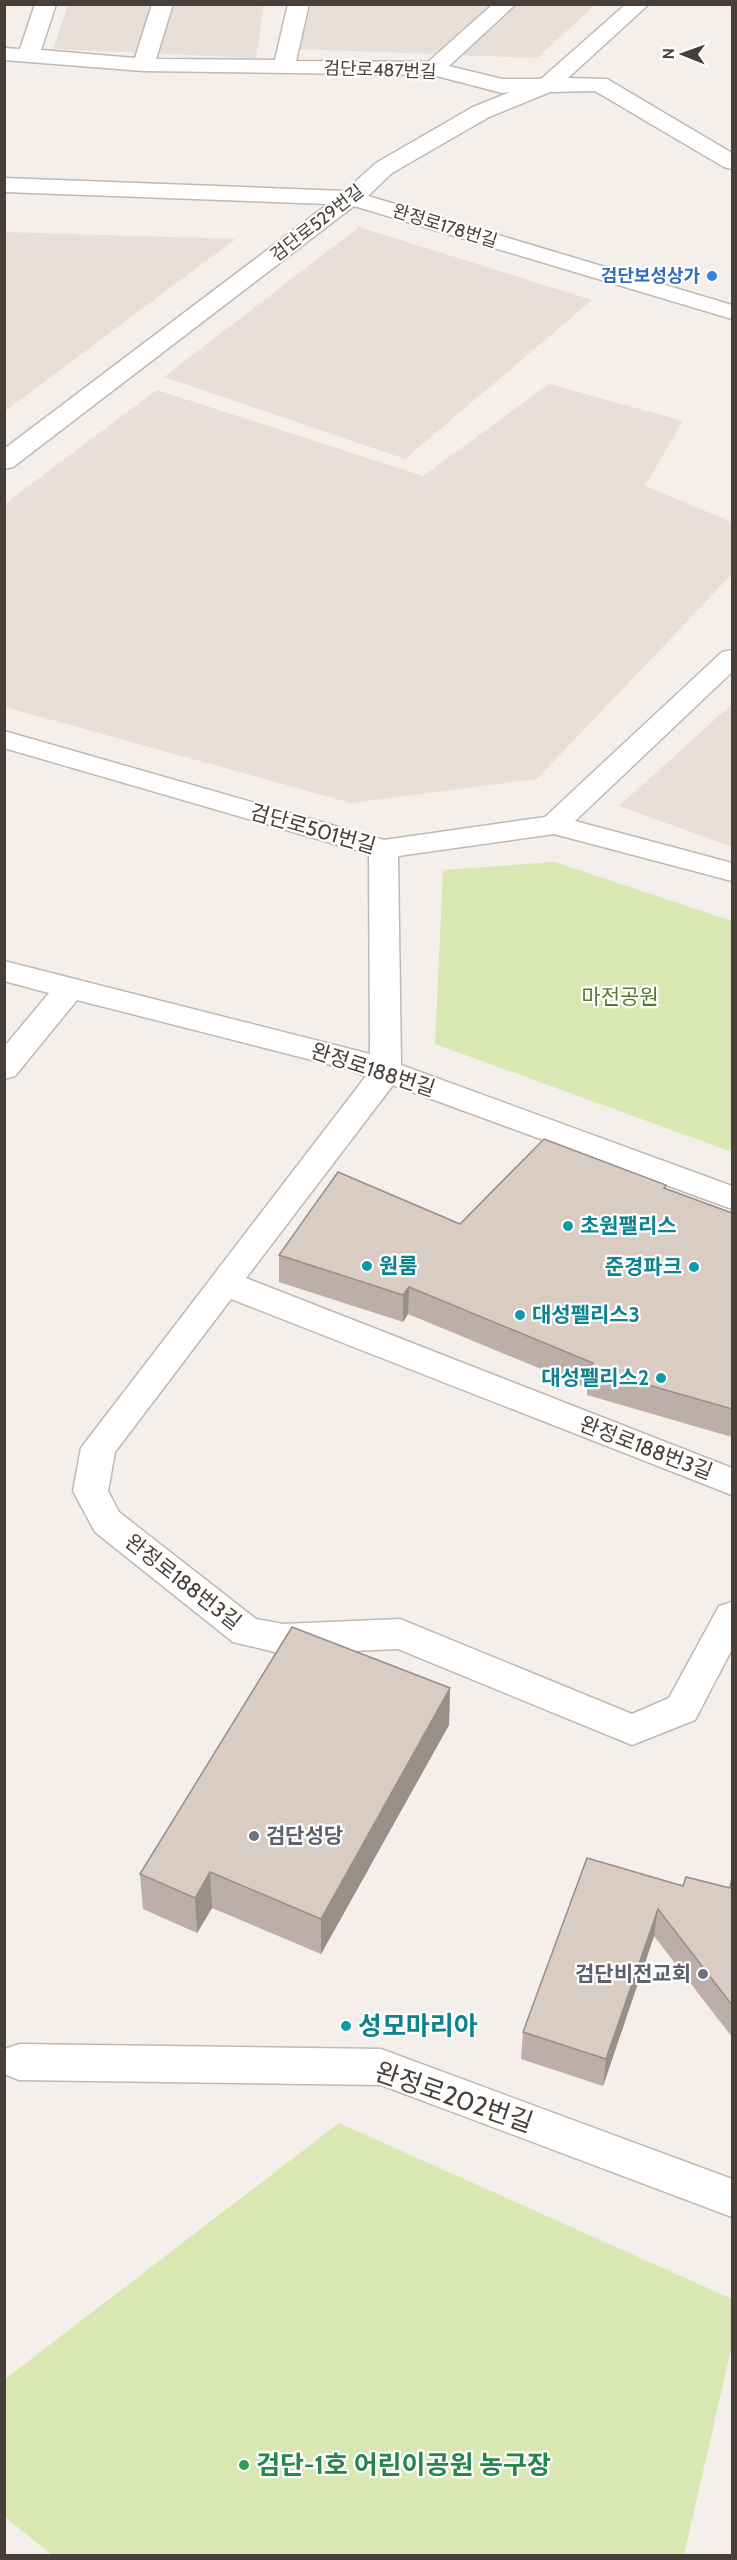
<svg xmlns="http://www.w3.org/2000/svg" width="737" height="2560" viewBox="0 0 737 2560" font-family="Cabin,'Noto Sans KR',sans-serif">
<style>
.residential{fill:#e8e0d8}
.green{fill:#d9e8b3}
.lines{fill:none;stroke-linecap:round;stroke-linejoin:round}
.minor-casing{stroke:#c3b8af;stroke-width:3}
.minor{fill:#fff;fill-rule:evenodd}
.wall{fill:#bbafa7}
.shaded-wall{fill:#988f88}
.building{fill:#d9ccc2;stroke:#988f88;stroke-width:1.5}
.shop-dot{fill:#3f7fe0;stroke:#fff;stroke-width:2}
.culture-dot{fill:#0f9aa8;stroke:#fff;stroke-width:2}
.worship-dot{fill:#6b7280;stroke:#fff;stroke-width:2}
.leisure-dot{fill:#2e9e5b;stroke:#fff;stroke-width:2}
.labels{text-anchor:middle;stroke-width:4.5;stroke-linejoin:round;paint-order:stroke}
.far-street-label{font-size:18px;fill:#483f38;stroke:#fff}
.far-shop-label{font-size:18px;font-weight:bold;fill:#366cbe;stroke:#fff;text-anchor:end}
.street-label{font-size:21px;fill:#483f38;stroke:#fff}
.park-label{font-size:21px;fill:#567a2b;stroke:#fff}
.culture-label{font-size:21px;font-weight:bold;fill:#0d838f;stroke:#fff;text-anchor:start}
.worship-label{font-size:21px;font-weight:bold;fill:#5b616d;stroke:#fff;text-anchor:start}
.near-culture-label{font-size:26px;font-weight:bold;fill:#0d838f;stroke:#fff;text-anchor:start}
.near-street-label{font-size:26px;fill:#483f38;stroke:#fff}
.near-leisure-label{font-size:26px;font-weight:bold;fill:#27864d;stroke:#fff;text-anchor:start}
</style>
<rect width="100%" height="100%" fill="#f4efea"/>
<path class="residential" d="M68 5H264L256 58 53 49Z
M311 5H595L537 58 299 49Z
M359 227 592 300 405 459 164 377Z
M5 232 236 239 5 411Z
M549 384 683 421 645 486 732 522V574L537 779 351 803 5 707V504L157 390 423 476Z
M732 704V847L619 806Z"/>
<path class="green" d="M555 862 732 921V1152L435 1044 443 870Z
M339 2123 732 2299V2345L684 2555H52L5 2517V2379Z"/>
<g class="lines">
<g class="minor-casing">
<path id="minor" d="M35 4H56L41 50 135 58 152 4H173L156 59 275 60 288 4H309L296 61 428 62 493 4H516L449 66 502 79H541L626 4H649L568 78 607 79 732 153V169L724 167 595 91 550 92 489 117 392 173 368 196 732 305V319L354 206 13 467 4 469V449L328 204 4 192V178L345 191 376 163 473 107 510 92 502 93 433 75 143 71 4 60V48L20 49Z
M732 650V672L575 821 732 863V881L554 834 398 856 401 1065 732 1186V1209L393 1085 246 1278 732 1468V1495L231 1299 115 1452 108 1491 119 1512 256 1619 283 1624 400 1619 632 1714 669 1698 719 1606 732 1602V1649L695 1720 632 1745 398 1649 283 1654 233 1642 95 1532 73 1491 81 1448 366 1076 347 1069 77 1000 15 1076 4 1079V1047L49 993 4 981V961L370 1054 369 854 4 748V731L384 840 545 817 722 652Z
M19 2044 381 2049 732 2179V2217L381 2085 19 2080 4 2074 5 2049Z"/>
</g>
<use href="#minor" class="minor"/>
</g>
<path class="wall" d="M666 1185V1189L732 1213V1437L587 1395V1388L408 1314 403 1322 279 1282V1255L460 1224Z
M450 1688 449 1725 321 1954 212 1908 197 1933 143 1909 140 1874Z
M732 1878V2037L654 1936 603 2086 521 2059 523 2032 683 1886 730 1888Z"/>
<path class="shaded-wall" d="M409 1287 408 1314 403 1322V1295Z
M450 1688 449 1725 321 1954V1919Z
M210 1872 212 1908 197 1933 195 1898Z
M658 1909 654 1936 603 2086 606 2059Z"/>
<path class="building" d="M544 1139 666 1185 664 1188 732 1213V1409L589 1368 593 1363 409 1287 403 1295 279 1255 338 1172 460 1224Z
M292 1627 450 1688 321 1919 210 1872 195 1898 140 1874Z
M587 1858 683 1886 686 1877 730 1888 732 1878V2005L658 1909 606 2059 523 2032Z"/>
<circle class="shop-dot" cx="712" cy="276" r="6"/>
<g class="culture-dot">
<circle cx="568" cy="1226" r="6"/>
<circle cx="367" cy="1266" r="6"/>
<circle cx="694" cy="1267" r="6"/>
<circle cx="520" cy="1315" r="6"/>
<circle cx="661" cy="1378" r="6"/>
<circle cx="346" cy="2026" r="6"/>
</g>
<g class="worship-dot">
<circle cx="254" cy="1836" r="6"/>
<circle cx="703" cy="1974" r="6"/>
</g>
<circle class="leisure-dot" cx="244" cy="2465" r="6"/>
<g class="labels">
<g class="far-street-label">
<text transform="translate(380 70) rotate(2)" y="6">검단로487번길</text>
<text transform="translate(317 223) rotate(-38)" y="6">검단로529번길</text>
<text transform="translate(445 226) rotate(17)" y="6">완정로178번길</text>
</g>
<g class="far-shop-label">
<text x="700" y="282">검단보성상가</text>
</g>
<g class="street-label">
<text transform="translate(313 829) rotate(16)" y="7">검단로501번길</text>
<text transform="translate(373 1070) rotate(18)" y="7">완정로188번길</text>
<text transform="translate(646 1448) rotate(21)" y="7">완정로188번3길</text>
<text transform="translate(183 1582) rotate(38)" y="7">완정로188번3길</text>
</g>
<g class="park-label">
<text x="620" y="1004">마전공원</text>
</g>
<g class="culture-label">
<text x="580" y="1233">초원팰리스</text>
<text x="379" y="1273">원룸</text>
<text x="682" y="1274" text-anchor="end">준경파크</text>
<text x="532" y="1322">대성펠리스3</text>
<text x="649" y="1385" text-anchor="end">대성펠리스2</text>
</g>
<g class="worship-label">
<text x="266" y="1843">검단성당</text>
<text x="691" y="1981" text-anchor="end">검단비전교회</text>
</g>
<g class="near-culture-label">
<text x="358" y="2035">성모마리아</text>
</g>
<g class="near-street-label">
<text transform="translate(454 2097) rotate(19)" y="9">완정로202번길</text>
</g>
<g class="near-leisure-label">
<text x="256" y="2474">검단-1호 어린이공원 농구장</text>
</g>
</g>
<rect width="737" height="2560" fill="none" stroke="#483f38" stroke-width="12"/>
<g transform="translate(683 54) rotate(271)" stroke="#ffffff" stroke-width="4.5" paint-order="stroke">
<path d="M0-4.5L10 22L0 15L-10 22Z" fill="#483f38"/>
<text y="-9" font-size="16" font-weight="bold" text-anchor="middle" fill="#483f38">N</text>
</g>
</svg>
